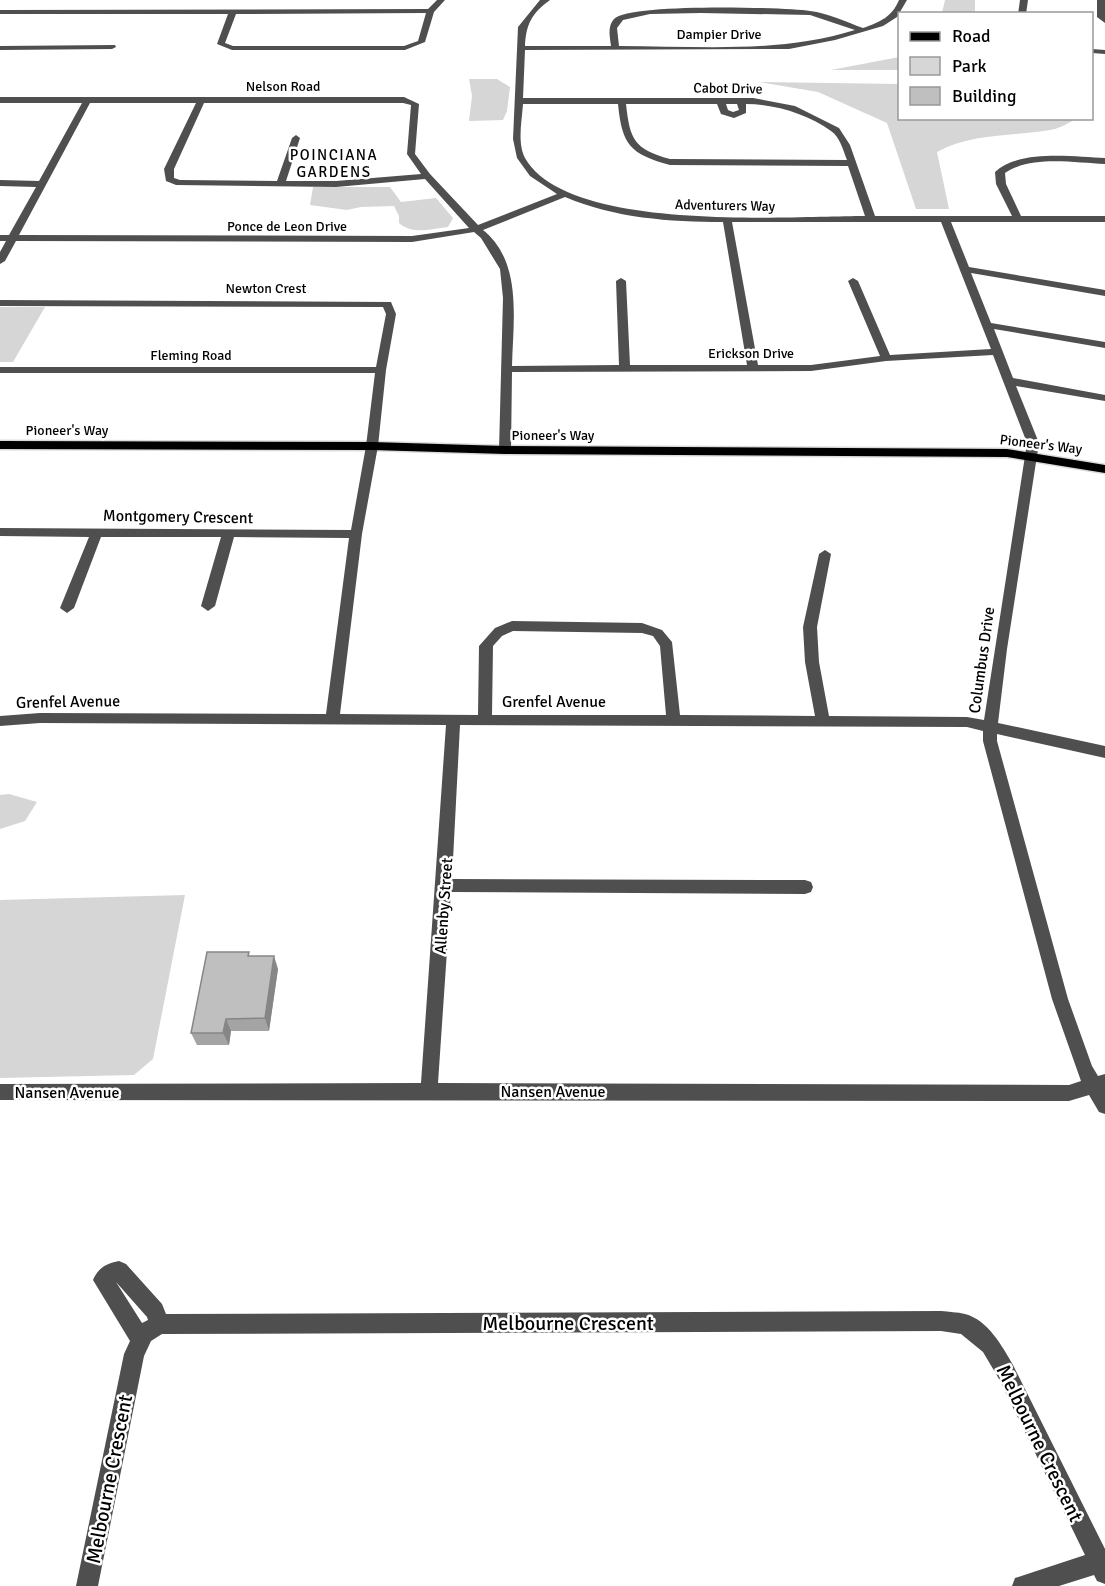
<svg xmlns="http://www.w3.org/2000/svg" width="1105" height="1586" viewBox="0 0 1105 1586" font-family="Signika,sans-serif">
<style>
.green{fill:#d6d6d6}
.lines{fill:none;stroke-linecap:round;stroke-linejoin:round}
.major-casing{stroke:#dbdbdb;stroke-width:3}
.minor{fill:#4f4f4f;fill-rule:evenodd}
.major{fill:#000;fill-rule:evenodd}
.wall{fill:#a4a4a4}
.shaded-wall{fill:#868686}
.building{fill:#bfbfbf;stroke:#868686;stroke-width:1.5}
.labels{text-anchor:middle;stroke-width:5;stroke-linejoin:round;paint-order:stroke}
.far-street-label{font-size:14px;fill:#000;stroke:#fff}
.far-neighbourhood-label{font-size:15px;letter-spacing:1.5px;fill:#000;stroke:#fff}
.street-label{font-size:16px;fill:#000;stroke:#fff}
.near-street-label{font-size:20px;fill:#000;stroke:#fff}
</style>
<rect width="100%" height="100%" fill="#fff"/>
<path class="green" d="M945 0H975V13H942Z
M899 57V70H831Z
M469 79H497L510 87 507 111 503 120 469 121 472 96Z
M759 82 899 84 900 118 1076 119C1070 122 1062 127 1055 129 1016 137 974 132 937 152L949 209H916L887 123 818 92Z
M313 187H390L401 202 436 198 453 218 448 227C430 229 413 235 399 223V216L394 206 361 207 347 210 310 205Z
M0 307H45L13 362H0Z
M9 794 37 802 25 821 0 829V795Z
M185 895 153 1059 134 1075 0 1078V900Z"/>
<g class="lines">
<g class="major-casing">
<path id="major" d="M0 441 372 442 505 446 1007 449 1105 465V473L1007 457 505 454 372 450 0 449Z"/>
</g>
<path class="minor" d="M437 0H445L434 12 425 42 405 50H232L217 44 228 14H0V10L428 9ZM426 13 418 41 404 46H233L225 43 236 14Z
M540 0H550C532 13 526 24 525 46H611C610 37 607 27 614 19 628 3 784 7 810 11 828 13 846 22 863 28 880 22 892 17 899 0H907L897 17 883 26 835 40 789 49 525 50 523 98H753L795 106 839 128 850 145 875 216H1012L996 184 995 172C1019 149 1074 157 1105 158V164C1074 163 1032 155 1005 173L1006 184 1021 216H1105V222H951L969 267 1105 290V296L971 273 991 323 1105 342V348L994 329 1013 378 1105 395V401L1016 386 1039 443 1007 649 998 723 1105 746V758L997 734V741L1068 999 1092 1066 1098 1076 1105 1074V1114L1099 1112 1089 1095 1069 1101 0 1100V1084L421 1083 446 725 40 723 0 726V716L40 713 326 714 349 538 234 537 215 606 208 611 201 606 221 537H101L74 608 67 613 60 608 89 537 0 536V528L351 530 366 446 375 373H0V367H376L386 314 383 307 0 306V300L391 302 396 314 386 370 378 446 362 534 340 714 478 715 479 646 495 628 512 621 642 623 662 630 672 642 680 715 815 716 805 662 803 627 819 554 825 550 831 554 817 627 819 662 829 716 967 717 984 720 1027 443 993 355 886 361 811 371 512 372 511 450 505 454 499 450 503 298 500 269 481 238 474 232 412 242 16 241 5 261 0 264V252L6 241H0V235H9L36 187 0 186V180L39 181 82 103H0V97H404L419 104 415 154 430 174 478 225 557 194 530 176 517 158 513 139 518 27ZM701 13 810 15 855 30C779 54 697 46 619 46L617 28 623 20 650 14ZM90 103H196L164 169 166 181 176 185 336 187 425 179 469 228 412 236 19 235ZM204 103H403L411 105 407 154 421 174 336 181H286L300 138 296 135 292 138 277 181 180 180 174 178V169ZM523 104H618C622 145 630 154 670 165L848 166 865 216C788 216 568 233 525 158 517 143 522 120 523 104ZM626 104H717L721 114 734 118 746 113V104C774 104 808 114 831 131 840 137 843 150 847 160L670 159C634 149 630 140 626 104ZM726 104H737L739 110 733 112 728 110ZM565 197C614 218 670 222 723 222L747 365H630L626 281 621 278 616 281 619 365 512 366C513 321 523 262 483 230ZM732 222H941L991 349 890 355 858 281 853 278 848 281 880 356 811 365H758ZM513 631 642 633 653 636 660 646 666 715H492L493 646 502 636ZM460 725 967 727 983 731V741L1052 999 1081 1081 1069 1085 438 1083 451 892 805 894 811 892 813 887 811 882 805 880 452 879Z
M1020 0H1028L1026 14H1018Z
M1097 0H1105V23L1097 17Z
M115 45 116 47 112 49 0 50V46Z
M1092 49 1105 50V54L1092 53Z
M119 1261 126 1264 162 1304 166 1314 941 1311C949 1312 957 1312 965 1314 988 1320 1002 1346 1013 1365L1105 1549V1584L1097 1581 1094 1575 1059 1586H1012L1015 1578 1085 1555 999 1379 983 1352 961 1334 941 1331 162 1334 151 1341 144 1356 98 1586H76L124 1354 130 1341 93 1280C98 1268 107 1263 119 1261ZM116 1282 147 1317 148 1320 142 1323Z"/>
<use href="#major" class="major"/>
</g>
<path class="wall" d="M250 956 278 969 269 1031H231L229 1045H197L191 1033Z"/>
<path class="shaded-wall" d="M274 956 278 969 269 1031 265 1018Z
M226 1019 231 1031 229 1045 223 1033Z"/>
<path class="building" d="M207 952H249L248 956H274L265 1018 226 1019 223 1033H191Z"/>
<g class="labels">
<g class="far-street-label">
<text x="719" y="39">Dampier Drive</text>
<text x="283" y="91">Nelson Road</text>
<text transform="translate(728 88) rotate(1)" y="5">Cabot Drive</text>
<text transform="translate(725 205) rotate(1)" y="5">Adventurers Way</text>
<text x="287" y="231">Ponce de Leon Drive</text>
<text x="266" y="293">Newton Crest</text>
<text x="751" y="358">Erickson Drive</text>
<text x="191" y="360">Fleming Road</text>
<text x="67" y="435">Pioneer's Way</text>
<text x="553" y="440">Pioneer's Way</text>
<text transform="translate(1041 444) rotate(7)" y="5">Pioneer's Way</text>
</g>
<g class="far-neighbourhood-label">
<text x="334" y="160">POINCIANA<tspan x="334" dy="17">GARDENS</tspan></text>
</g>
<g class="street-label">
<text transform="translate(178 516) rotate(1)" y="6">Montgomery Crescent</text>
<text transform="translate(981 660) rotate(-82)" y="6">Columbus Drive</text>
<text transform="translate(68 701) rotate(-1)" y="6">Grenfel Avenue</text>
<text x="554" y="707">Grenfel Avenue</text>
<text transform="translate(443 906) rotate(-86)" y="6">Allenby Street</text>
<text x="553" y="1097">Nansen Avenue</text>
<text x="67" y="1098">Nansen Avenue</text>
</g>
<g class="near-street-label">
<text x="568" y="1330">Melbourne Crescent</text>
<text transform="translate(1040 1443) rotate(64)" y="7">Melbourne Crescent</text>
<text transform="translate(109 1479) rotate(-79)" y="7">Melbourne Crescent</text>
</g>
</g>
<rect x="898" y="12" width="195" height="108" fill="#ffffff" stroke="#999999" stroke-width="1.5"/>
<rect x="910" y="32" width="30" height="9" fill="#000000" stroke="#999999" stroke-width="1.5"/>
<text x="952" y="42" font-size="18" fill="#000000">Road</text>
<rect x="910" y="57" width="30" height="18" fill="#d6d6d6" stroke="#999999" stroke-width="1.5"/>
<text x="952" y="72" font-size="18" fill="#000000">Park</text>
<rect x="910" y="87" width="30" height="18" fill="#bfbfbf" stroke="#999999" stroke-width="1.5"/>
<text x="952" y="102" font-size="18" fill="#000000">Building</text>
</svg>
